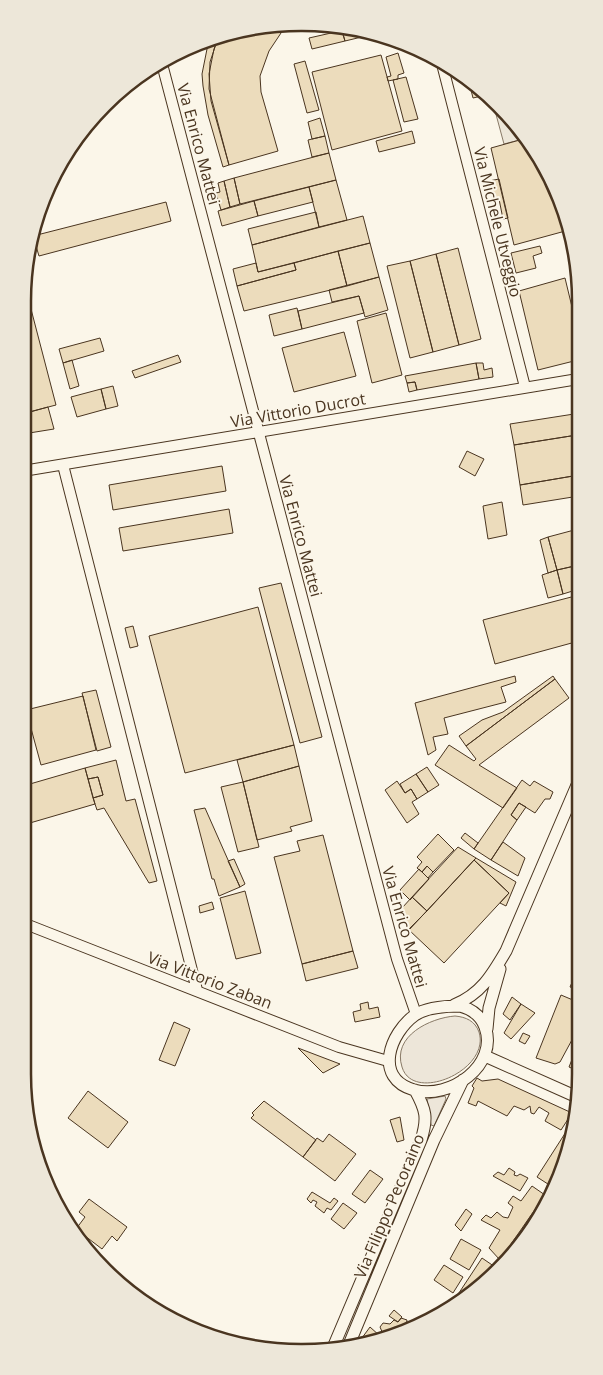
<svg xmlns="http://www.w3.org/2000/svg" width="603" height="1375" viewBox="0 0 603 1375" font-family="'Open Sans',sans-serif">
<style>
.green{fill:#ede6d9;stroke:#887966}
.parking{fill:#ede7d9;stroke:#887966}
.building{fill:#ecdcbc;stroke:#4a3520}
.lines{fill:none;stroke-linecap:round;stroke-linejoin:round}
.minor-casing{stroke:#4a3520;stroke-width:12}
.tertiary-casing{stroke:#4a3520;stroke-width:13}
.minor{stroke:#fbf6e9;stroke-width:10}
.tertiary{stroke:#fbf6e9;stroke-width:11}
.labels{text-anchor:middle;stroke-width:4;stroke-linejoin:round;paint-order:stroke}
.street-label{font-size:16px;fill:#4a3520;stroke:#fbf6e9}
.rim{fill:none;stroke:#4a3520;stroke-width:2.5}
</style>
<rect width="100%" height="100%" fill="#fbf6e9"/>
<path class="green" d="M455 1016C466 1017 475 1021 479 1032 491 1070 413 1104 402 1067 392 1036 430 1018 455 1016Z
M445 1096 446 1099 434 1126 431 1125 427 1099Z"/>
<path class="parking" d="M497 106 523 131 527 138 504 144 494 107Z"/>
<path class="building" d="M284 23 287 24 269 51 260 76 261 92 278 151 229 165 211 101 209 74 214 49 217 41Z
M340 31H342L345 41 312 49 309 38Z
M342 31 370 35 345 41Z
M217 41 210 62 209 89 229 165 223 167 208 115 203 86 202 74 208 44Z
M398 53 404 73 398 75V79L388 81 387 77 391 76 386 57Z
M381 55 402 131 332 150 312 72Z
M305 61 319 110 307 113 294 64Z
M406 77 418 119 404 122 393 80Z
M468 78 471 80 486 95 473 98Z
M320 118 325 136 312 139 308 122Z
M412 131 415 143 379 152 376 141Z
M325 136 329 153 312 157 308 140Z
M527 138 559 194 569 230 514 245 491 148Z
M329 153 336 180 240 204 234 178Z
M234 178 240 204 230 207 224 181Z
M499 179 508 218 503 219 499 199 493 200 489 181Z
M336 180 347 220 319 227 309 187Z
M224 181 230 207 221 210 216 193 220 192 218 183Z
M309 187 313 202 258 216 254 201Z
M254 201 258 216 222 226 218 211Z
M166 202 171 221 39 256 33 236Z
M316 212 319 227 252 245 248 229Z
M363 216 370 243 258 272 252 245Z
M370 243 379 277 347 286 338 251Z
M540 246 542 253 533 256 536 268 516 273 511 253Z
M458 248 481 339 459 345 436 254Z
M338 251 347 286 244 311 237 286 296 270 294 263Z
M436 254 459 345 433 352 410 261Z
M410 261 433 352 410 358 387 266Z
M256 263 258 272 294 263 296 270 237 286 233 269Z
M379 277 388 310 365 317 359 296 332 302 329 290Z
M565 278 578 332V360L538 370 519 291Z
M25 286 56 405 25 413 23 403V301Z
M359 296 364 313 302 329 298 311Z
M297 308 302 329 274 336 269 315Z
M386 313 402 375 372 383 357 321Z
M344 332 356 376 294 392 282 348Z
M100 338 104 351 63 363 59 349Z
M178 355 181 362 135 378 132 371Z
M72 360 79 386 70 389 63 363Z
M476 363 479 379 417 390 415 382 407 383 405 376Z
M476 363H483L484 370 492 368 493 377 479 379Z
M415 382 417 390 409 392 407 383Z
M113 386 118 406 106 409 101 389Z
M101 389 106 409 77 417 71 397Z
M48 407 54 429 23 434V414Z
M579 408V427L576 428 573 409Z
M574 414 577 435 514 445 510 424Z
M577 435 579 475 520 485 514 445Z
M467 451 484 459 475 476 459 467Z
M222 466 226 491 113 510 109 485Z
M579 475V496L523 505 520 485Z
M502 502 507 535 488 539 483 506Z
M229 509 233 533 123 551 119 528Z
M578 529 579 565 557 570 548 537Z
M23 533 29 557 23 559Z
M548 537 557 570 548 573 540 540Z
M579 565V589L563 594 557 570Z
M557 570 563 594 548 598 542 575Z
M281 583 322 737 300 743 259 588Z
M579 595V641L495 664 483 620Z
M258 607 294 745 185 773 149 636Z
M133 626 138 646 130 648 125 628Z
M515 676 516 682 501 687 506 702 444 718 448 734 433 737 436 750 428 755 415 703Z
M553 676 555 679 466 746 459 736 482 720 503 712Z
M555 679 569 698 479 765 517 788 503 808 435 765 449 745 474 761 476 759 466 746Z
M96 690 111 747 97 751 82 693Z
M83 696 96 750 41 765 26 710Z
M294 745 299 766 243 782 237 760Z
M116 760 126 801 135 799 157 881 149 883 104 808 97 810 93 798 103 795 98 777 88 779 85 768Z
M299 766 312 821 290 827 292 831 257 840 243 782Z
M427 767 439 785 428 792 416 774Z
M85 768 95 804 23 825V786Z
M416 774 428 792 417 799 411 789 405 793 400 784Z
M98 777 103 795 93 798 88 779Z
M522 780 530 786 534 781 553 792 550 799H545L535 813 519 803 511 815 517 820 491 860 474 849Z
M397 781 405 793 411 789 417 799 412 802 419 814 407 823 385 790Z
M243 782 259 847 238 852 221 787Z
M519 803 526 807 517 820 511 815Z
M205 808 240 887 219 896 214 879H212L194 810Z
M465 833 478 843 474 849 461 838Z
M438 834 454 850 433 872 427 866 422 872 417 868 422 862 417 857Z
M323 835 353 951 302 964 274 857 300 851 297 841Z
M503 842 525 858 518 876 491 860Z
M458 847 476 858 427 911 412 897Z
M476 858 516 882 506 906 500 903 509 893 474 860Z
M234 859 245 884 240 887 228 861Z
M474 860 509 893 444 963 409 930Z
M427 866 433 872 428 878 422 872Z
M419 869 429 879 410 900 400 890Z
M245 891 261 953 236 959 220 898Z
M412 897 427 911 407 931 402 908Z
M212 902 214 909 200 913 199 906Z
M353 951 358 968 306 981 302 964Z
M580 964V990L570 987Z
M561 995 580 1003 577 1013 580 1014V1025L560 1062 555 1064 536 1058Z
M512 997 521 1004 510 1020 503 1014Z
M368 1002 369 1009 378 1007 380 1017 355 1022 353 1012 361 1010 360 1004Z
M521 1004 535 1013 511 1039 504 1033Z
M174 1022 190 1029 175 1066 159 1060Z
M523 1033 530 1036 525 1044 519 1041Z
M577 1047 580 1049V1072L569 1067Z
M298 1048 340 1064 323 1073Z
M477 1078 482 1081 498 1079 572 1113 561 1130 545 1121 549 1113 539 1107 534 1114 531 1113 530 1106 524 1110 514 1106 507 1116 478 1101 476 1106 468 1103 474 1088 472 1086Z
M88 1091 128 1122 108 1148 68 1118Z
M264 1101 316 1140 303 1157 251 1118 254 1115 252 1113Z
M400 1117 404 1140 397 1142 390 1120Z
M573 1121 566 1163 551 1186 537 1177Z
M329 1134 356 1154 335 1181 303 1157 317 1138 323 1142Z
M509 1168 515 1172 514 1175 517 1176 520 1174 528 1178 520 1191 493 1176 498 1172 504 1175Z
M370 1170 383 1179 365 1203 352 1194Z
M532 1186 545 1195 500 1260 489 1248 500 1230 481 1220 486 1215 491 1218 497 1212 503 1217 508 1218 513 1207 508 1203 513 1196 521 1201Z
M312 1192 330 1203 334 1198 338 1201 331 1210 327 1208 324 1213 315 1206 317 1202 313 1200 311 1203 307 1199Z
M89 1199 127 1227 117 1241 112 1236 102 1249 76 1229 85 1217 79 1212Z
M343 1203 357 1213 344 1229 331 1219Z
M466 1209 472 1214 461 1231 455 1225Z
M461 1239 481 1250 469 1270 450 1259Z
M482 1258 498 1269 449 1308Z
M444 1265 463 1277 453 1293 434 1280Z
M394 1310 402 1317 398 1322 389 1316Z
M401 1318 407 1320 406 1327 398 1330 394 1327 390 1333 380 1336 383 1334 380 1327 383 1323 390 1324 394 1320 398 1322Z
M370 1327 380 1336 360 1343 359 1342Z"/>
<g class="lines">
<g class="minor-casing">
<path id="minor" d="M162 64 397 959 416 1014
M442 64 525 387
M63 465 197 990
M23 471 578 379
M23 923 339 1047 388 1061"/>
</g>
<g class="tertiary-casing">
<path id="tertiary" d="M454 1005C481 994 492 975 506 951L580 778
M460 1006C471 1009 481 1016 485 1027 499 1065 450 1100 414 1090 373 1078 390 1033 415 1015 427 1007 447 1006 460 1006Z
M487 1029 489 1008 500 969
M485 1056 577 1097
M348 1347 434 1140 463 1080
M332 1350 421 1140C428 1118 426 1110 415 1090"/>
</g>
<use href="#minor" class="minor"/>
<use href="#tertiary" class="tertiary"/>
</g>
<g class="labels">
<g class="street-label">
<text transform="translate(199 144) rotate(75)" y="6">Via Enrico Mattei</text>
<text transform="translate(498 222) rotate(76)" y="6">Via Michele Utveggio</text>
<text transform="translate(298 410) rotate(-10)" y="6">Via Vittorio Ducrot</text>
<text transform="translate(301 536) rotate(75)" y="6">Via Enrico Mattei</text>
<text transform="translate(405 927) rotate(74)" y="6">Via Enrico Mattei</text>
<text transform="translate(210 980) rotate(21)" y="6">Via Vittorio Zaban</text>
<text transform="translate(389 1206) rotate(-67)" y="6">Via Filippo Pecoraino</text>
</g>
</g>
<path d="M0 0H603V1375H0ZM301 31H302A270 270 0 0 1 572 301V1074A270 270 0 0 1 302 1344H301A270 270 0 0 1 31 1074V301A270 270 0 0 1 301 31Z" fill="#ede7d9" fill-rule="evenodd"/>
<path class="rim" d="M301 31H302A270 270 0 0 1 572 301V1074A270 270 0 0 1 302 1344H301A270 270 0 0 1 31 1074V301A270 270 0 0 1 301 31Z"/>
</svg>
